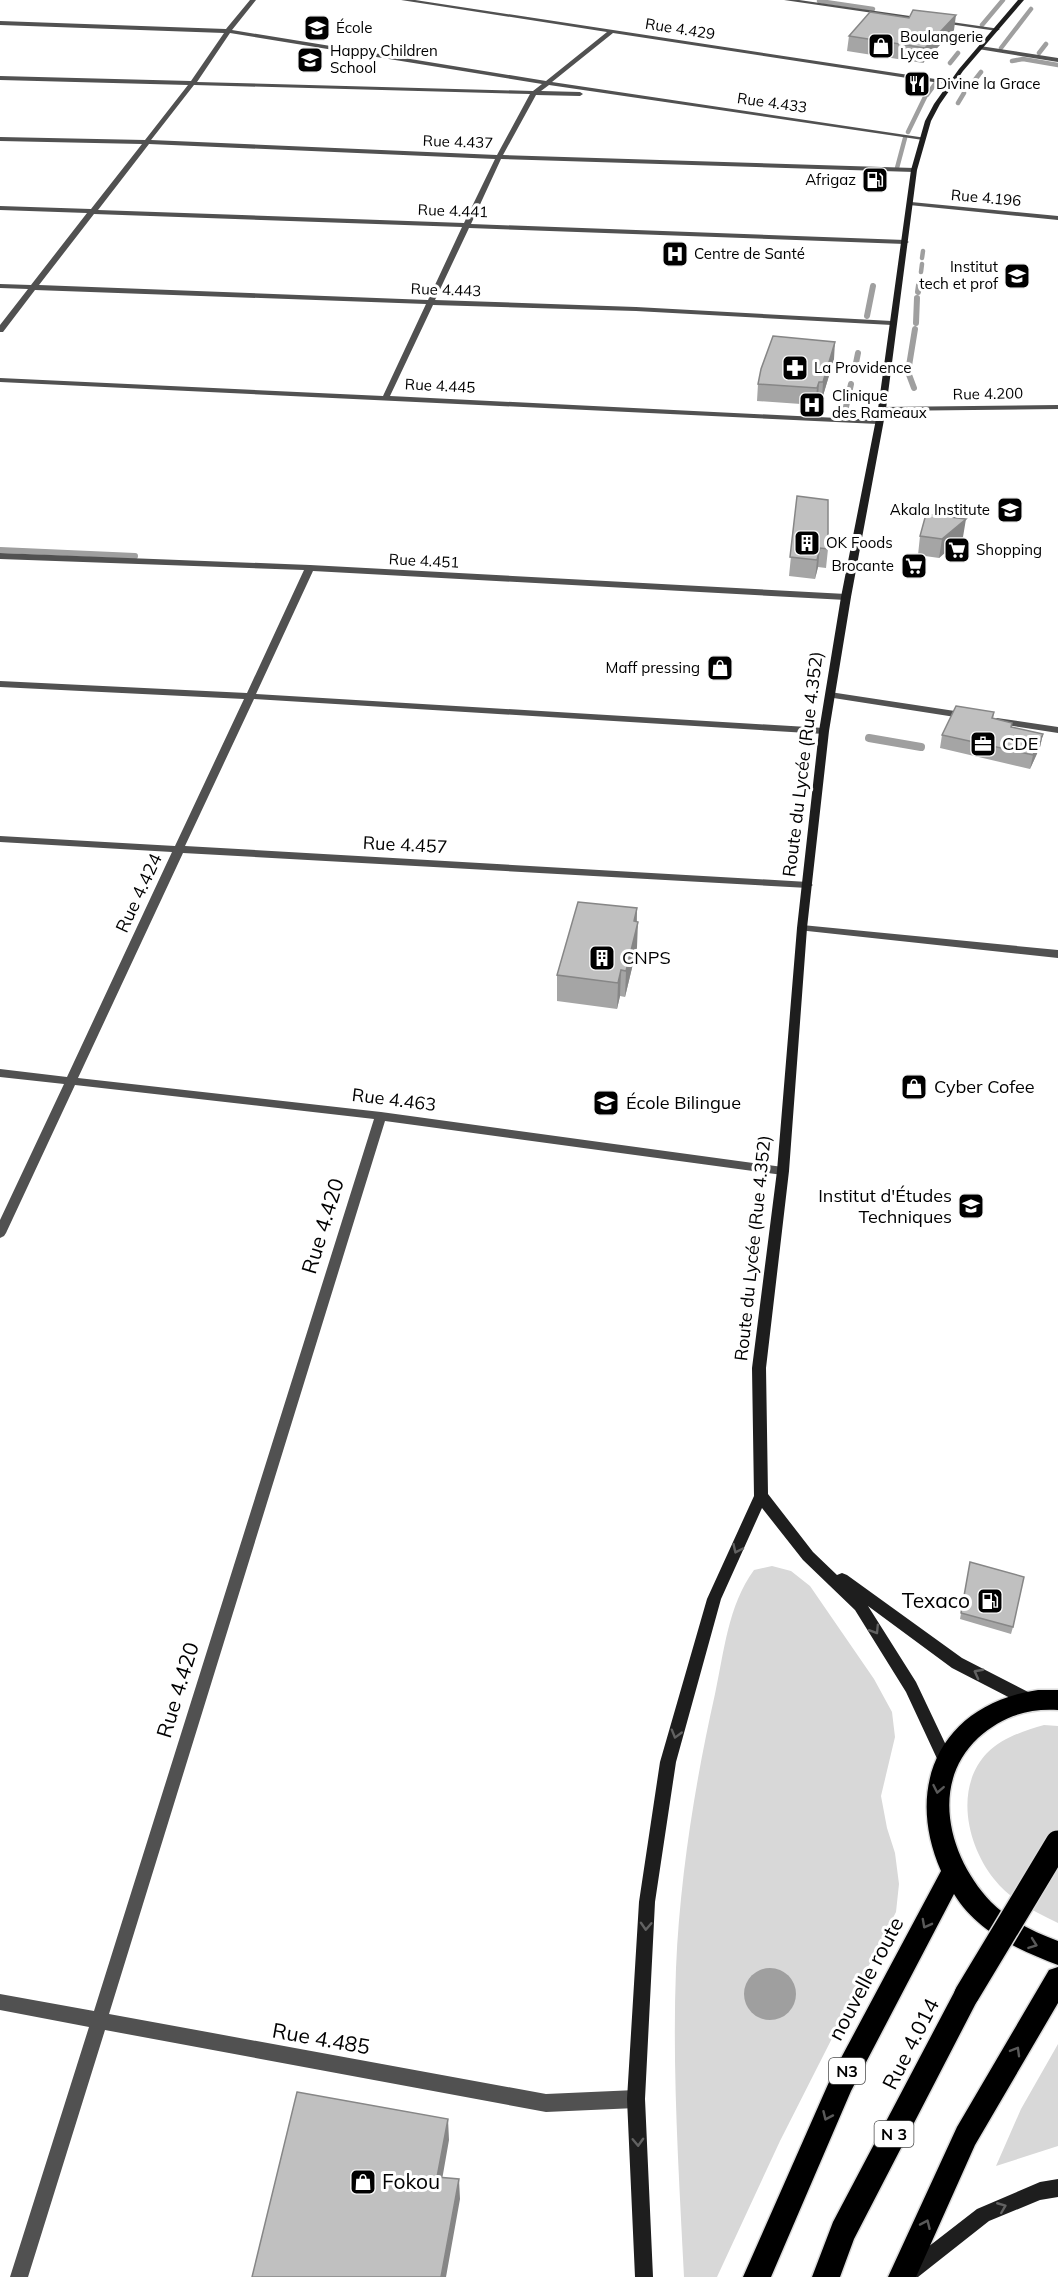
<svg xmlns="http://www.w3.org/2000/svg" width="1058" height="2277" viewBox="0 0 1058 2277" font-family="Mulish,sans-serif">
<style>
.green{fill:#d8d8d8}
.water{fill:#9f9f9f}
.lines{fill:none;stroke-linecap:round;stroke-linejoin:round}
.stream-far2{stroke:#9f9f9f;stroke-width:4.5}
.stream-far1{stroke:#9f9f9f;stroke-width:6}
.stream{stroke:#9f9f9f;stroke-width:8}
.highway-casing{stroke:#dbdbdb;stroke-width:3}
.street{fill:#515151;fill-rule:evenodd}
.secondary{fill:#1e1e1e;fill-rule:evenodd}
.highway{fill:#000;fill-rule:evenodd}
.highway-bridge-casing{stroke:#dbdbdb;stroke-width:28;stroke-linecap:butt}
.highway-bridge{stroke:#000;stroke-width:25}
.wall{fill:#a5a5a5}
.shaded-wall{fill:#868686}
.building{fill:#c0c0c0;stroke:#868686;stroke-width:1.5}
.oneway{stroke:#626262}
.oneway2{stroke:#595959}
.labels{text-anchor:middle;stroke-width:6;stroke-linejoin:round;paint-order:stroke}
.far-poi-label{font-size:15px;fill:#000;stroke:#fff;text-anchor:start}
.far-street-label{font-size:15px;fill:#000;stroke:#fff}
.shield{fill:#fff;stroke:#4c4c4c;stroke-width:1.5}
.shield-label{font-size:16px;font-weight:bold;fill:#000}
.poi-label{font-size:18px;fill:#000;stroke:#fff;text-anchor:start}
.street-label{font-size:18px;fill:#000;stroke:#fff}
.near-street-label{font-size:21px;fill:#000;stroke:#fff}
.near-poi-label{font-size:21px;fill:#000;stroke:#fff;text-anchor:end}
</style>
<rect width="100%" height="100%" fill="#fff"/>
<path class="green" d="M772 1566 791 1571 810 1586 874 1679 892 1712 895 1737 881 1796 887 1828 895 1853 899 1884 896 1912 780 2141 717 2277H684C679 2174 672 2071 676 1968 680 1877 695 1783 715 1694 724 1653 728 1605 754 1570Z
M1044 1725 1058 1726V1923C1035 1912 1010 1900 994 1879 967 1845 954 1788 987 1753 1003 1737 1024 1731 1044 1725Z
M1058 2044V2146L996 2166 1021 2109Z"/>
<path class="water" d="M744 1994a26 26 0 1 1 52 0a26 26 0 1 1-52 0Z"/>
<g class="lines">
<path class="stream-far2" d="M819 1 873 9
M982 25 1003 0
M1001 48 1031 9
M1039 53 1046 44
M1012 61 1023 59 1058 65
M950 63 958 53
M974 81 981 72
M927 95 935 84
M958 103 964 93
M908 132 925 97
M897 168 905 138
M922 258 923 251
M921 272 922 264"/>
<path class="stream-far1" d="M918 292 919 285
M867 316 873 286
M916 323 917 298
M855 368 858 353
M914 388 908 372 915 329
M846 407 851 384
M0 550 135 556"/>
<path class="stream" d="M869 738 921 747"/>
<g class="highway-casing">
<path id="highway" d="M1038 1690H1058V1710C1027 1708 1001 1717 978 1738 929 1784 949 1858 991 1902 1009 1920 1034 1932 1058 1941V1965C1019 1950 977 1932 954 1894L851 2091 771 2277H743L833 2073 941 1871C903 1784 942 1704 1038 1690Z
M1058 1967V2003L975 2145 916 2277H888L957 2127 1049 1970Z
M967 1982 976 1985 980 1994 976 2003 854 2239 840 2277H812L833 2222 958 1985Z"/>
</g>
<path class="street" d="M250 0H256L232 30 546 81 607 32 401 0H415L955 82 953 85 613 33 552 82 926 138 923 140 549 85 541 91 580 92 583 94 580 96 536 95 503 155 914 168 917 170 914 172 501 159 471 224 905 240 909 242 905 244 469 228 435 300 636 307 892 321 896 323 892 325 636 311 433 305 390 396 878 420 882 422 878 424 0 382V378L383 396 426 304 35 290 3 332H0V325L28 289 0 288V284L31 285 87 213 0 210V206L91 209 142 144 0 141V137L145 140 188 85 0 80V76L191 81 224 33 0 25V21L226 29ZM230 33 542 84 533 91 197 82ZM194 85 530 94 497 155 151 140ZM149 144 495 159 464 223 98 210ZM94 214 462 227 428 300 39 285Z
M784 0H799L1000 29 997 31Z
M980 46 1058 58V62L978 49Z
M911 202 1058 216V220L909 205 908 204Z
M1058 405V409L882 411 878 409 882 407Z
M0 553 310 565 846 594 851 597 846 600 313 571 256 694 824 728 829 731 824 734 254 699 185 846 808 882 813 885 808 888 183 853 78 1078 381 1112 783 1167 789 1171 783 1175 385 1121 109 2014 546 2094 636 2090 642 2093 645 2099 642 2105 636 2108 546 2112 105 2030 28 2277H10L89 2027 0 2010V1994L94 2011 374 1119 75 1085 6 1233 4 1236 0 1238V1220L64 1084 0 1077V1069L67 1077 172 852 0 842V836L175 846 244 699 0 687V681L247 693 304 570 0 559Z
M830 692 968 713 973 716 968 719 827 697V693Z
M997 718 1058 727V733L994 723 992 721Z
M802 925 1058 950V958L798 930 797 928Z"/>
<path class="secondary" d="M1018 0H1024L963 71 940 104 931 121 917 170 886 409 851 597 829 731 807 928 789 1171 766 1368 768 1494 813 1552 837 1575 842 1573 847 1575 962 1658 1034 1695 1037 1700 1034 1705 1029 1707 1024 1705 952 1668 868 1606 916 1682 953 1760 950 1765 945 1767 940 1765 906 1692 855 1610 803 1560 762 1508 721 1599 676 1762 655 1902 645 2099 653 2277H635L627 2099 639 1902 660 1762 707 1599 754 1496 752 1368 777 1171 797 928 819 731 841 597 878 409 911 170 925 121 934 104 959 69Z
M1058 2179V2197L1040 2200 989 2221 918 2277H894L897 2271 977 2209 1040 2182Z"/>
<use href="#highway" class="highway"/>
<g class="highway-bridge-casing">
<path id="highway-bridge" d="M967 1994 1058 1843"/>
</g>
<use href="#highway-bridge" class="highway-bridge"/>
</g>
<path class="wall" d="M954 30 923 63 847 51 849 36Z
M834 359 822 399H818L815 405 757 401 758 384Z
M797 496 828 549 826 568 818 567 815 579 789 576Z
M920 536 963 537 939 558 918 555Z
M994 712 993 719 1012 727 1043 734 1040 747 1030 769 940 748 942 735Z
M637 908V947L625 997 620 996 617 1009 557 1001V975Z
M970 1562 1013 1627 1011 1634 960 1619Z"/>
<path class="shaded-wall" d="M956 15 954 30 923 63 925 48Z
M835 342 834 359 822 399 823 382Z
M819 382 818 399 815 405 817 388Z
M966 519 963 537 939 558 942 539Z
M820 548 818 567 815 579 817 560Z
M1043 734 1040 747 1030 769 1033 755Z
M637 908 636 931 638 922 637 947 625 997 626 971 634 921Z
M621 970 620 996 617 1009 618 983Z
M448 2119 449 2140 439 2197 437 2177Z
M459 2179 460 2199 446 2277H441Z"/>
<path class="building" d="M913 10 956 15 925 48 849 36 870 12 909 18Z
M773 336 835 342 823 382H819L817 388 758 384 761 369Z
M797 496 828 500V549L820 548 817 560 790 557Z
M926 514 966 519 942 539 920 536Z
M956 706 994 712 992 718 1012 723 1011 727 1043 734 1033 755 942 735Z
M578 902 637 908 634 921 638 922 626 971 621 970 618 983 557 975Z
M970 1562 1024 1577 1013 1627 961 1613Z
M297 2092 448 2119 437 2177 459 2179 441 2277H252Z"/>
<defs><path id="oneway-chevron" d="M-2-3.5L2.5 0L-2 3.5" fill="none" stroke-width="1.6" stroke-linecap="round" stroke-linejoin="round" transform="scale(1.5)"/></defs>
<g class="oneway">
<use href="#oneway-chevron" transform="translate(737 1549) rotate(115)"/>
<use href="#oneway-chevron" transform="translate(875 1630) rotate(58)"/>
<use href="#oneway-chevron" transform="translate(978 1673) rotate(-152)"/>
<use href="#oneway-chevron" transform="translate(676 1734) rotate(106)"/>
<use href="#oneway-chevron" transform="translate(646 1926) rotate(93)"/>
<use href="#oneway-chevron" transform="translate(638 2142) rotate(88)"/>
<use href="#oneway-chevron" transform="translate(1002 2207) rotate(-22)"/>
</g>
<g class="oneway2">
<use href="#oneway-chevron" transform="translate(938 1789) rotate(101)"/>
<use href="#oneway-chevron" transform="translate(926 1924) rotate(118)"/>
<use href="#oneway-chevron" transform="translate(1033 1944) rotate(20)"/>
<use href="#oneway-chevron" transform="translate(1016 2051) rotate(-60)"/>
<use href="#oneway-chevron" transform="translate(827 2116) rotate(114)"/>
<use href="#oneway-chevron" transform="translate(926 2224) rotate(-66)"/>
</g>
<defs>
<g id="school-square" transform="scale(1.35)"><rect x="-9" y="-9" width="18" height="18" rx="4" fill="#000" stroke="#fff"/><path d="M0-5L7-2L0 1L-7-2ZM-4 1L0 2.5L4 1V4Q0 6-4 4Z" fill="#fff"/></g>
<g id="shop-square" transform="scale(1.35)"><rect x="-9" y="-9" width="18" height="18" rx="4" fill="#000" stroke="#fff"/><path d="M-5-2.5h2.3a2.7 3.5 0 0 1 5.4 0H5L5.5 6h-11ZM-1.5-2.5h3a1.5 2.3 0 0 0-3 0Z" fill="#fff"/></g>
<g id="restaurant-square" transform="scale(1.35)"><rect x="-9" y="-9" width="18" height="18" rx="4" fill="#000" stroke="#fff"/><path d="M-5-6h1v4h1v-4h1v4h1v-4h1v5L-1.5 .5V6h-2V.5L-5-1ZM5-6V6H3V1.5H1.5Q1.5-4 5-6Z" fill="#fff"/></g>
<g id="fuel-square" transform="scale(1.35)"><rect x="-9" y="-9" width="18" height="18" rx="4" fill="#000" stroke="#fff"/><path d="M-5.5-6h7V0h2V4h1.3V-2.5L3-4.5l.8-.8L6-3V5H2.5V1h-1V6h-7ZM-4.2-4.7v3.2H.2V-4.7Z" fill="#fff"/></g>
<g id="hospital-square" transform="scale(1.35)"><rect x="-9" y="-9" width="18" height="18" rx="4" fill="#000" stroke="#fff"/><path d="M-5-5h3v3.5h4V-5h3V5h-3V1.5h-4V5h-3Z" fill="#fff"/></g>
<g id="pharmacy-square" transform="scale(1.35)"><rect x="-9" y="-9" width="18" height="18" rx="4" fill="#000" stroke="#fff"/><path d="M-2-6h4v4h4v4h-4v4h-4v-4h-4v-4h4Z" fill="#fff"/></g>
<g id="building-square" transform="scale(1.35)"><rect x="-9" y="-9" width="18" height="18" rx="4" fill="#000" stroke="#fff"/><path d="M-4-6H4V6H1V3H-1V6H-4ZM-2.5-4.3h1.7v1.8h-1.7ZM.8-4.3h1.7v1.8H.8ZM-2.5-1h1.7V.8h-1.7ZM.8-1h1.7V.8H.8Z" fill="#fff"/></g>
<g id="supermarket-square" transform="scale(1.35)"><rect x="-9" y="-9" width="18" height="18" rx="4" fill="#000" stroke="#fff"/><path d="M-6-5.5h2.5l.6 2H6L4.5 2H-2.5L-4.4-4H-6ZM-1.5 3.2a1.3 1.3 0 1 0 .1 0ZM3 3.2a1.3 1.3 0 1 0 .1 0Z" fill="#fff"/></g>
<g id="office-square" transform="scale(1.35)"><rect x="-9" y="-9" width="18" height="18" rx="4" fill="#000" stroke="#fff"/><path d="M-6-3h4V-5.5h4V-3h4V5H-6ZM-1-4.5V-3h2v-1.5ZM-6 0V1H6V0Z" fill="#fff"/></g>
</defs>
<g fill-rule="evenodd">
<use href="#school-square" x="317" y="28"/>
<use href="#shop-square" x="881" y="46"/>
<use href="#school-square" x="310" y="60"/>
<use href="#restaurant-square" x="917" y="84"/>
<use href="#fuel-square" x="875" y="180"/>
<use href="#hospital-square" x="675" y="254"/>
<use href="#school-square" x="1017" y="276"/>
<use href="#pharmacy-square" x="795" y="368"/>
<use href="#hospital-square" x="812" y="405"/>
<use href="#school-square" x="1010" y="510"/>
<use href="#building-square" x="807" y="543"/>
<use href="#supermarket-square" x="957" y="550"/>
<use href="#supermarket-square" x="914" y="566"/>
<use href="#shop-square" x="720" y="668"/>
<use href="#office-square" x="983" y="744"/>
<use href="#building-square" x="602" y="958"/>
<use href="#shop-square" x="914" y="1087"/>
<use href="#school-square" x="606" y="1103"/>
<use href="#school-square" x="971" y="1206"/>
<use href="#fuel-square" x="990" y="1601"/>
<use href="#shop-square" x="363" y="2182"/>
</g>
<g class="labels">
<g class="far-poi-label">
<text x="336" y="33">École</text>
<text x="900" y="42">Boulangerie<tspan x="900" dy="17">Lycee</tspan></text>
<text x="330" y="56">Happy Children<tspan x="330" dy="17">School</tspan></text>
<text x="936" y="89">Divine la Grace</text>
<text x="856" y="185" text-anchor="end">Afrigaz</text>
<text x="694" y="259">Centre de Santé</text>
<text x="998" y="272" text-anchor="end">Institut<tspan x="998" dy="17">tech et prof</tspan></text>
<text x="814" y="373">La Providence</text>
<text x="832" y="401">Clinique<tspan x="832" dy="17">des Rameaux</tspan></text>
<text x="990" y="515" text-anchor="end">Akala Institute</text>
<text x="826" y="548">OK Foods</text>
<text x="976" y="555">Shopping</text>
<text x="894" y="571" text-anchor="end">Brocante</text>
<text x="700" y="673" text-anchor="end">Maff pressing</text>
</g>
<g class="far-street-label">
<text transform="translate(680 29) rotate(9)" y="5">Rue 4.429</text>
<text transform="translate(772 103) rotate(8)" y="5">Rue 4.433</text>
<text transform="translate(458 142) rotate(2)" y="5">Rue 4.437</text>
<text transform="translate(986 198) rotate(5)" y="5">Rue 4.196</text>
<text transform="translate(453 211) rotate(2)" y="5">Rue 4.441</text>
<text transform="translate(446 290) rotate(2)" y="5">Rue 4.443</text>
<text transform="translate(440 386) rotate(3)" y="5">Rue 4.445</text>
<text transform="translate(988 394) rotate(-1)" y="5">Rue 4.200</text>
<text transform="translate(424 561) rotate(3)" y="5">Rue 4.451</text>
</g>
<g class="shield">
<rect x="829" y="2058" width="36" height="26" rx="4.5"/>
<rect x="874.5" y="2121" width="39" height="26" rx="4.5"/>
</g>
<g class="shield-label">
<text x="847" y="2077">N3</text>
<text x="894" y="2140">N 3</text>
</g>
<g class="poi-label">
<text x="1002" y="750">CDE</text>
<text x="622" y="964">CNPS</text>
<text x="934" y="1093">Cyber Cofee</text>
<text x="626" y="1109">École Bilingue</text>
<text x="952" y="1202" text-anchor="end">Institut d'Études<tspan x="952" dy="21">Techniques</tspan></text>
</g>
<g class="street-label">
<text transform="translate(803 764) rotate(-83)" y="6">Route du Lycée (Rue 4.352)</text>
<text transform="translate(405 845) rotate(3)" y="6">Rue 4.457</text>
<text transform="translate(139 893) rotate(-65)" y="6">Rue 4.424</text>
<text transform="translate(394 1100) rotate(7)" y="6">Rue 4.463</text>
<text transform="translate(753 1248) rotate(-84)" y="6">Route du Lycée (Rue 4.352)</text>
</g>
<g class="near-street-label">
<text transform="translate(323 1226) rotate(-73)" y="7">Rue 4.420</text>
<text transform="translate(178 1690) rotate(-73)" y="7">Rue 4.420</text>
<text transform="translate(866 1979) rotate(-62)" y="7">nouvelle route</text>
<text transform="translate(321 2039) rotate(10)" y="7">Rue 4.485</text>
<text transform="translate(911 2044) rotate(-63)" y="7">Rue 4.014</text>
</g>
<g class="near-poi-label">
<text x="970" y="1608">Texaco</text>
<text x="382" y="2189" text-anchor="start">Fokou</text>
</g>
</g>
</svg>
